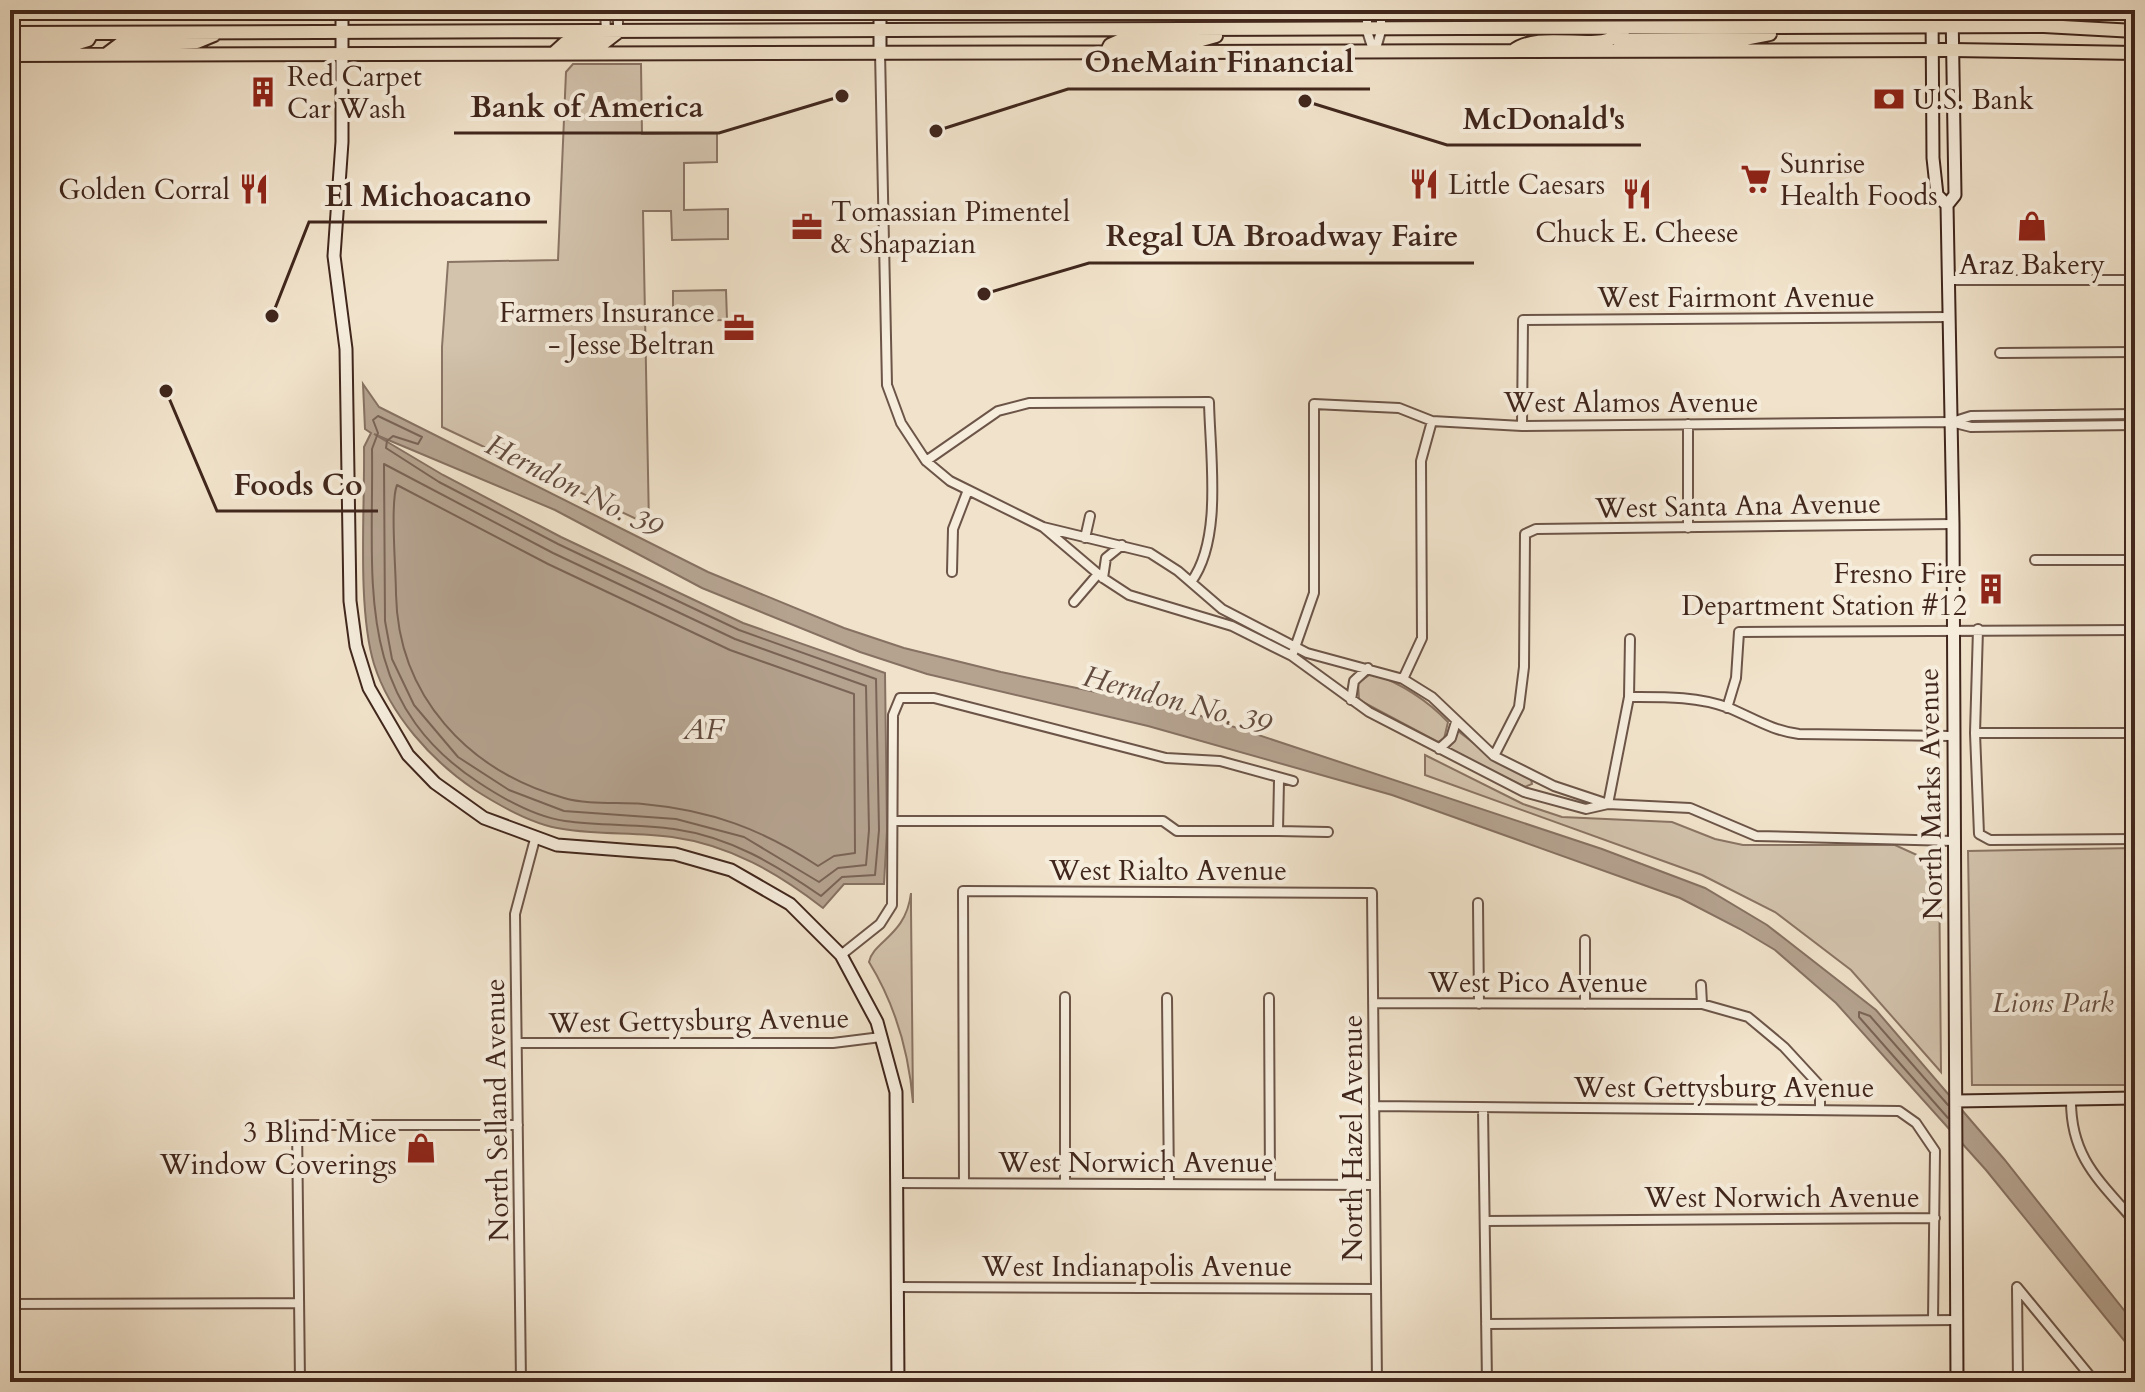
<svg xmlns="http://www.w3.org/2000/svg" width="2145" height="1392" viewBox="0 0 2145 1392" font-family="Cardo,serif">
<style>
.green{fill:#d3c3ad;stroke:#8a7464;stroke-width:2}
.water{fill:#b5a390;stroke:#867162;stroke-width:2}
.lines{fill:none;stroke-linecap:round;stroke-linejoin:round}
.shore{stroke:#7a6456;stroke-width:2}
.street-casing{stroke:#6c5548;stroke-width:12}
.secondary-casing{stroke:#40261c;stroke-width:15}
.primary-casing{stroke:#40261c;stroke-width:16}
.street{stroke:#f6eddd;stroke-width:8}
.secondary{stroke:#f6eddd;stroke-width:11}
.primary{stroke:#f1e3cb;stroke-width:12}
.labels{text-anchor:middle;stroke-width:8;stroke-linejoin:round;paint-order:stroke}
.poi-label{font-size:28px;fill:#40261c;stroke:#f6eddd;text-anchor:start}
.street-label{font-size:28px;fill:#40261c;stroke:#f6eddd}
.park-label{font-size:28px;font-style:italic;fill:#654d40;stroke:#f6eddd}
.water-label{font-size:30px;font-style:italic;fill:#634c3f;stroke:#f6eddd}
.leader{fill:none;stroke:#40261c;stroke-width:3}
.callout-dot{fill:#40261c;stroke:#f6eddd;stroke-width:3}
.callout-label{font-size:30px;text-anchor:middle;font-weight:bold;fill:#40261c;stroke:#f6eddd;stroke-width:8;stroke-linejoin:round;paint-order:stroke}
</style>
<rect width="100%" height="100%" fill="#f1e3cb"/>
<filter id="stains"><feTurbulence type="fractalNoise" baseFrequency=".0025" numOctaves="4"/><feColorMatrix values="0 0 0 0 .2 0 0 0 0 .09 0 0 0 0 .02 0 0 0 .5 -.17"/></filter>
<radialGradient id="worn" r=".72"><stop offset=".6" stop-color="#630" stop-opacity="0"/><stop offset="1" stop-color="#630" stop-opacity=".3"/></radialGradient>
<path class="green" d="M573 64H641L642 134 717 133V162L684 163V210L728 209V239L672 240 671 211H643L649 525 442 427V347L448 262 558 260 566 72Z
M726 290 727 320 673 321V291Z
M1372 673C1402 684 1426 699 1448 722L1444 739 1438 742 1359 700 1358 683Z
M1458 731 1493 758 1531 779 1532 784 1525 787 1448 749Z
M1425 755 1523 804 1562 817 1672 822 1715 839 1743 845H1895L1919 856 1934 857 1939 862 1941 1072 1851 970 1775 912 1702 875 1425 775Z
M2135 848V1085H1972L1968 851Z
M911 893V909L913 1103C909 1052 896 1006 869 962 873 941 906 936 911 893Z"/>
<path class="water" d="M363 384 379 407 387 411 708 572 844 628 904 648 1001 672 1186 711 1602 849 1705 888 1767 925 1876 1010 2004 1159 2135 1324V1354L1986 1170 1836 1003 1775 950 1740 929 1680 898 1392 795 1148 726 927 674 860 652 702 588 555 510 374 434 443 475 561 537 743 623 885 673 887 830 884 884H844L823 908C778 873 730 845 672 837 636 832 599 835 563 829 533 825 500 806 475 790 432 761 390 715 374 664 357 608 365 508 364 447L371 433 365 429Z"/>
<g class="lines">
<path class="shore" d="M378 416 422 437 418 444 393 436 387 441 386 448 439 482 558 544 739 630 876 679 879 830 875 875 842 877 821 896C775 864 730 837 674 829 638 824 601 826 565 821 535 817 502 798 478 782 352 699 374 580 372 449L378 433 373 420Z
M384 464 553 553 735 639 866 686 869 830 866 865 838 868 819 882 744 837 676 819 564 811 509 790 458 757 414 705 392 659 385 621Z
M397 485 548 564 730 650 854 694 855 853 834 856 818 866C762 829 710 810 643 804 618 802 588 805 564 798 468 771 398 696 396 594 396 571 390 502 397 485Z
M1948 1105 1870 1016 1859 1012V1017L1948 1118"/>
<g class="street-casing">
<path id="street" d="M605 10 606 32
M618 10V32
M1367 10V31L1374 53
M880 52 887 385 901 423 926 461 950 481 1043 527 1150 553 1178 571 1222 609 1307 653 1403 679 1432 697 1494 756 1554 786 1608 804 1690 808 1756 836 1954 841
M1375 52 1381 31V10
M1949 280H2135
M2000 353 2135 352
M1952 422 1971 416 2135 414
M1688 424V528
M1522 426 1523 320 1950 317
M926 461 998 411 1029 403 1209 402C1210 455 1223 539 1191 582
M1043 527 1103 578 1129 595 1232 626 1292 656 1369 712 1524 792 1586 809 1608 804
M1085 538 1090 516
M2035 560H2135
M952 572 953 529 968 490
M1103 578 1106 558 1122 545
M1074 602 1098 574
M1978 629 1975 733 1979 834 1990 840 2135 839
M1292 656 1314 593V404L1399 408 1432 421 1522 426 1951 422 1971 427 2135 425
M1403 679 1422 638 1421 461 1432 421
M1629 697C1662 697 1697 696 1729 708 1753 718 1773 731 1799 734L1952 736
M1351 700 1354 681 1368 668
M1727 708 1736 678 1739 632 2135 630
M1975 733H2135
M1439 749 1451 738 1456 722
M1494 756 1519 707 1524 667 1525 534 1536 529 1953 524
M1608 804 1629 697 1630 639
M894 821H1163L1177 831H1278L1279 780
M1278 831 1328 832
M1478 903 1479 1004
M1585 940V1004
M841 955 880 924 892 905 893 715 900 698H934L1166 758 1220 761 1293 781
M1701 985 1702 1004
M1065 997V1183
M1167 998 1169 1184
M1269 998 1270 1184
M1373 1003 1702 1004 1748 1017 1784 1047 1820 1086V1110
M517 1043H833L881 1037
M2071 1101C2071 1158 2100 1181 2135 1222
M1374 1106 1899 1111 1916 1123 1935 1151 1933 1320
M1483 1108 1487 1382
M897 1183 1375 1185
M964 1183 963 891 1372 893 1377 1382
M1485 1221 1935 1218
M897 1287 1376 1289
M2017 1287 2095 1382
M2017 1288 2018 1382
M10 1304 299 1303
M1486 1324 1956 1320
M300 1382 297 1125H518
M521 1382 515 914 535 839"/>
</g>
<g class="secondary-casing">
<path id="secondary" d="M342 10V142L334 256 346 349 350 601 356 646 369 688 408 755 435 783 484 818 557 845 675 854 731 870 790 904 841 955 877 1022 896 1092 898 1382
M880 10V52
M1932 10 1933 158 1937 195 1947 205
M1952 10 1955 195 1947 205 1953 524 1957 1382
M1956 1101 2135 1098"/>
</g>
<g class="primary-casing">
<path id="primary" d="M10 33 2044 26 2135 31
M10 44 78 43 88 40 92 33
M1618 50 1622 43 1629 40 1744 39 1770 34
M1513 51C1541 28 1606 56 1624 30
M108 53 120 44 197 42 214 35
M554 53 565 43 605 42 618 32
M1106 53 1110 45 1119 41H1198L1216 36
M10 55 1952 50 2135 53"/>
</g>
<use href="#street" class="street"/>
<use href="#secondary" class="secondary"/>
<use href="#primary" class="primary"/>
</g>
<defs>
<g id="building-bare" transform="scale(2.4)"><path d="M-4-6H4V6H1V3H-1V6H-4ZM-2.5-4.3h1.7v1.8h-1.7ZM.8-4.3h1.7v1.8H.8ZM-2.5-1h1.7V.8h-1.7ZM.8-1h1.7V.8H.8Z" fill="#8f2418" stroke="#f6eddd" stroke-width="2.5" paint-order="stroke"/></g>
<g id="bank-bare" transform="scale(2.4)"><path d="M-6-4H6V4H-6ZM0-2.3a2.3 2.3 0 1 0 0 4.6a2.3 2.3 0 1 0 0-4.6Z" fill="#8f2418" stroke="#f6eddd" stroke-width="2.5" paint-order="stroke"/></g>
<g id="supermarket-bare" transform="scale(2.4)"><path d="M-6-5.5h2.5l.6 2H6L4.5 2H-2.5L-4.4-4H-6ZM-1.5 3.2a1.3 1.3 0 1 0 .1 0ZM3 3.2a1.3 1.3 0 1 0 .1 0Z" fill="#8f2418" stroke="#f6eddd" stroke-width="2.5" paint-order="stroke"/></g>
<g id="restaurant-bare" transform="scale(2.4)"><path d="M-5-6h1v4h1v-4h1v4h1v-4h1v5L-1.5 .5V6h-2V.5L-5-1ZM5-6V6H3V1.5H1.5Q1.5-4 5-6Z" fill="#8f2418" stroke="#f6eddd" stroke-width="2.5" paint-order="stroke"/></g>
<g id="shop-bare" transform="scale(2.4)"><path d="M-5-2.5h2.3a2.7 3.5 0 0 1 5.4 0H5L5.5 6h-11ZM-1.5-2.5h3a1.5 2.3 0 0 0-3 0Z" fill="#8f2418" stroke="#f6eddd" stroke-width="2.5" paint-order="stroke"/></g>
<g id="office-bare" transform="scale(2.4)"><path d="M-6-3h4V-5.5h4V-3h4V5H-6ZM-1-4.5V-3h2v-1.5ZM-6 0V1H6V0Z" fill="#8f2418" stroke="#f6eddd" stroke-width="2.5" paint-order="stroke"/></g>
</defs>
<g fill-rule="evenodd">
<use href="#building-bare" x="263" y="92"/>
<use href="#bank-bare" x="1889" y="99"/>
<use href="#supermarket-bare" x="1756" y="179"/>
<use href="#restaurant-bare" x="1424" y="184"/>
<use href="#restaurant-bare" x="254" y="189"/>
<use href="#restaurant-bare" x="1637" y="194"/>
<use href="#shop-bare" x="2032" y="226"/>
<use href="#office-bare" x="807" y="227"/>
<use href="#office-bare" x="739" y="328"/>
<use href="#building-bare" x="1991" y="589"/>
<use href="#shop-bare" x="421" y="1148"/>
</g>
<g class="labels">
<g class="poi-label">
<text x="287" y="86">Red Carpet<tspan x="287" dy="32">Car Wash</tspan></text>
<text x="1913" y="109">U.S. Bank</text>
<text x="1780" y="173">Sunrise<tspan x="1780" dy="32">Health Foods</tspan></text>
<text x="1448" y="194">Little Caesars</text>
<text x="230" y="199" text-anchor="end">Golden Corral</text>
<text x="831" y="221">Tomassian Pimentel<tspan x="831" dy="32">&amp; Shapazian</tspan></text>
<text x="1637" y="242" text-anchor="middle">Chuck E. Cheese</text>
<text x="2032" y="274" text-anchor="middle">Araz Bakery</text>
<text x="715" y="322" text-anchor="end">Farmers Insurance<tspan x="715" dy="32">- Jesse Beltran</tspan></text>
<text x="1967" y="583" text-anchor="end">Fresno Fire<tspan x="1967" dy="32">Department Station #12</tspan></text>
<text x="397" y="1142" text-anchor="end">3 Blind Mice<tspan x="397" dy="32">Window Coverings</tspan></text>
</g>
<g class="street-label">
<text x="1736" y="307">West Fairmont Avenue</text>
<text x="1631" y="412">West Alamos Avenue</text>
<text transform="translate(1738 505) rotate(-1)" y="10">West Santa Ana Avenue</text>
<text transform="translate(1930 794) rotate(-91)" y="10">North Marks Avenue</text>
<text x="1168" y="880">West Rialto Avenue</text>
<text x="1538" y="992">West Pico Avenue</text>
<text transform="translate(699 1020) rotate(-1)" y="10">West Gettysburg Avenue</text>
<text x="1724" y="1097">West Gettysburg Avenue</text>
<text transform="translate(496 1110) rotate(-91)" y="10">North Selland Avenue</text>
<text transform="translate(1352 1138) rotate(-90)" y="10">North Hazel Avenue</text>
<text x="1136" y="1172">West Norwich Avenue</text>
<text x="1782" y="1207">West Norwich Avenue</text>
<text x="1137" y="1276">West Indianapolis Avenue</text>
</g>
<g class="park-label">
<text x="2053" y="1012">Lions Park</text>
</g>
<g class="water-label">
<text transform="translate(574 486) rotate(27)" y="10">Herndon No. 39</text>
<text transform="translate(1177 700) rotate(15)" y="10">Herndon No. 39</text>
<text x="704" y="739">AF</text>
</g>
</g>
<path class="leader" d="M936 131L1068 89H1370M842 96L719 133H454M1305 101L1447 145H1641M272 316L309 222H547M984 294L1089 263H1474M166 391L217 511H378"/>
<g class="callout-dot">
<circle cx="936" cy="131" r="8"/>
<circle cx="842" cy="96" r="8"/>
<circle cx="1305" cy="101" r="8"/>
<circle cx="272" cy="316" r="8"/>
<circle cx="984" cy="294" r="8"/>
<circle cx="166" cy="391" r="8"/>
</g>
<g class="callout-label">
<text x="1219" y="72">OneMain Financial</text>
<text x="587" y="117">Bank of America</text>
<text x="1544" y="129">McDonald's</text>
<text x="428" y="206">El Michoacano</text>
<text x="1282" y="246">Regal UA Broadway Faire</text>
<text x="298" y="495">Foods Co</text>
</g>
<rect width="2145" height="1392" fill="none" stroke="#f1e3cb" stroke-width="40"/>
<rect x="12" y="12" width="2121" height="1368" fill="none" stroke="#40261c" stroke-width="4"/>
<rect x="20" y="20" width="2105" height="1352" fill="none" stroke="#40261c" stroke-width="2"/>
<rect width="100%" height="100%" filter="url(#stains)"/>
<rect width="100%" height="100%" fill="url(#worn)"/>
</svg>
